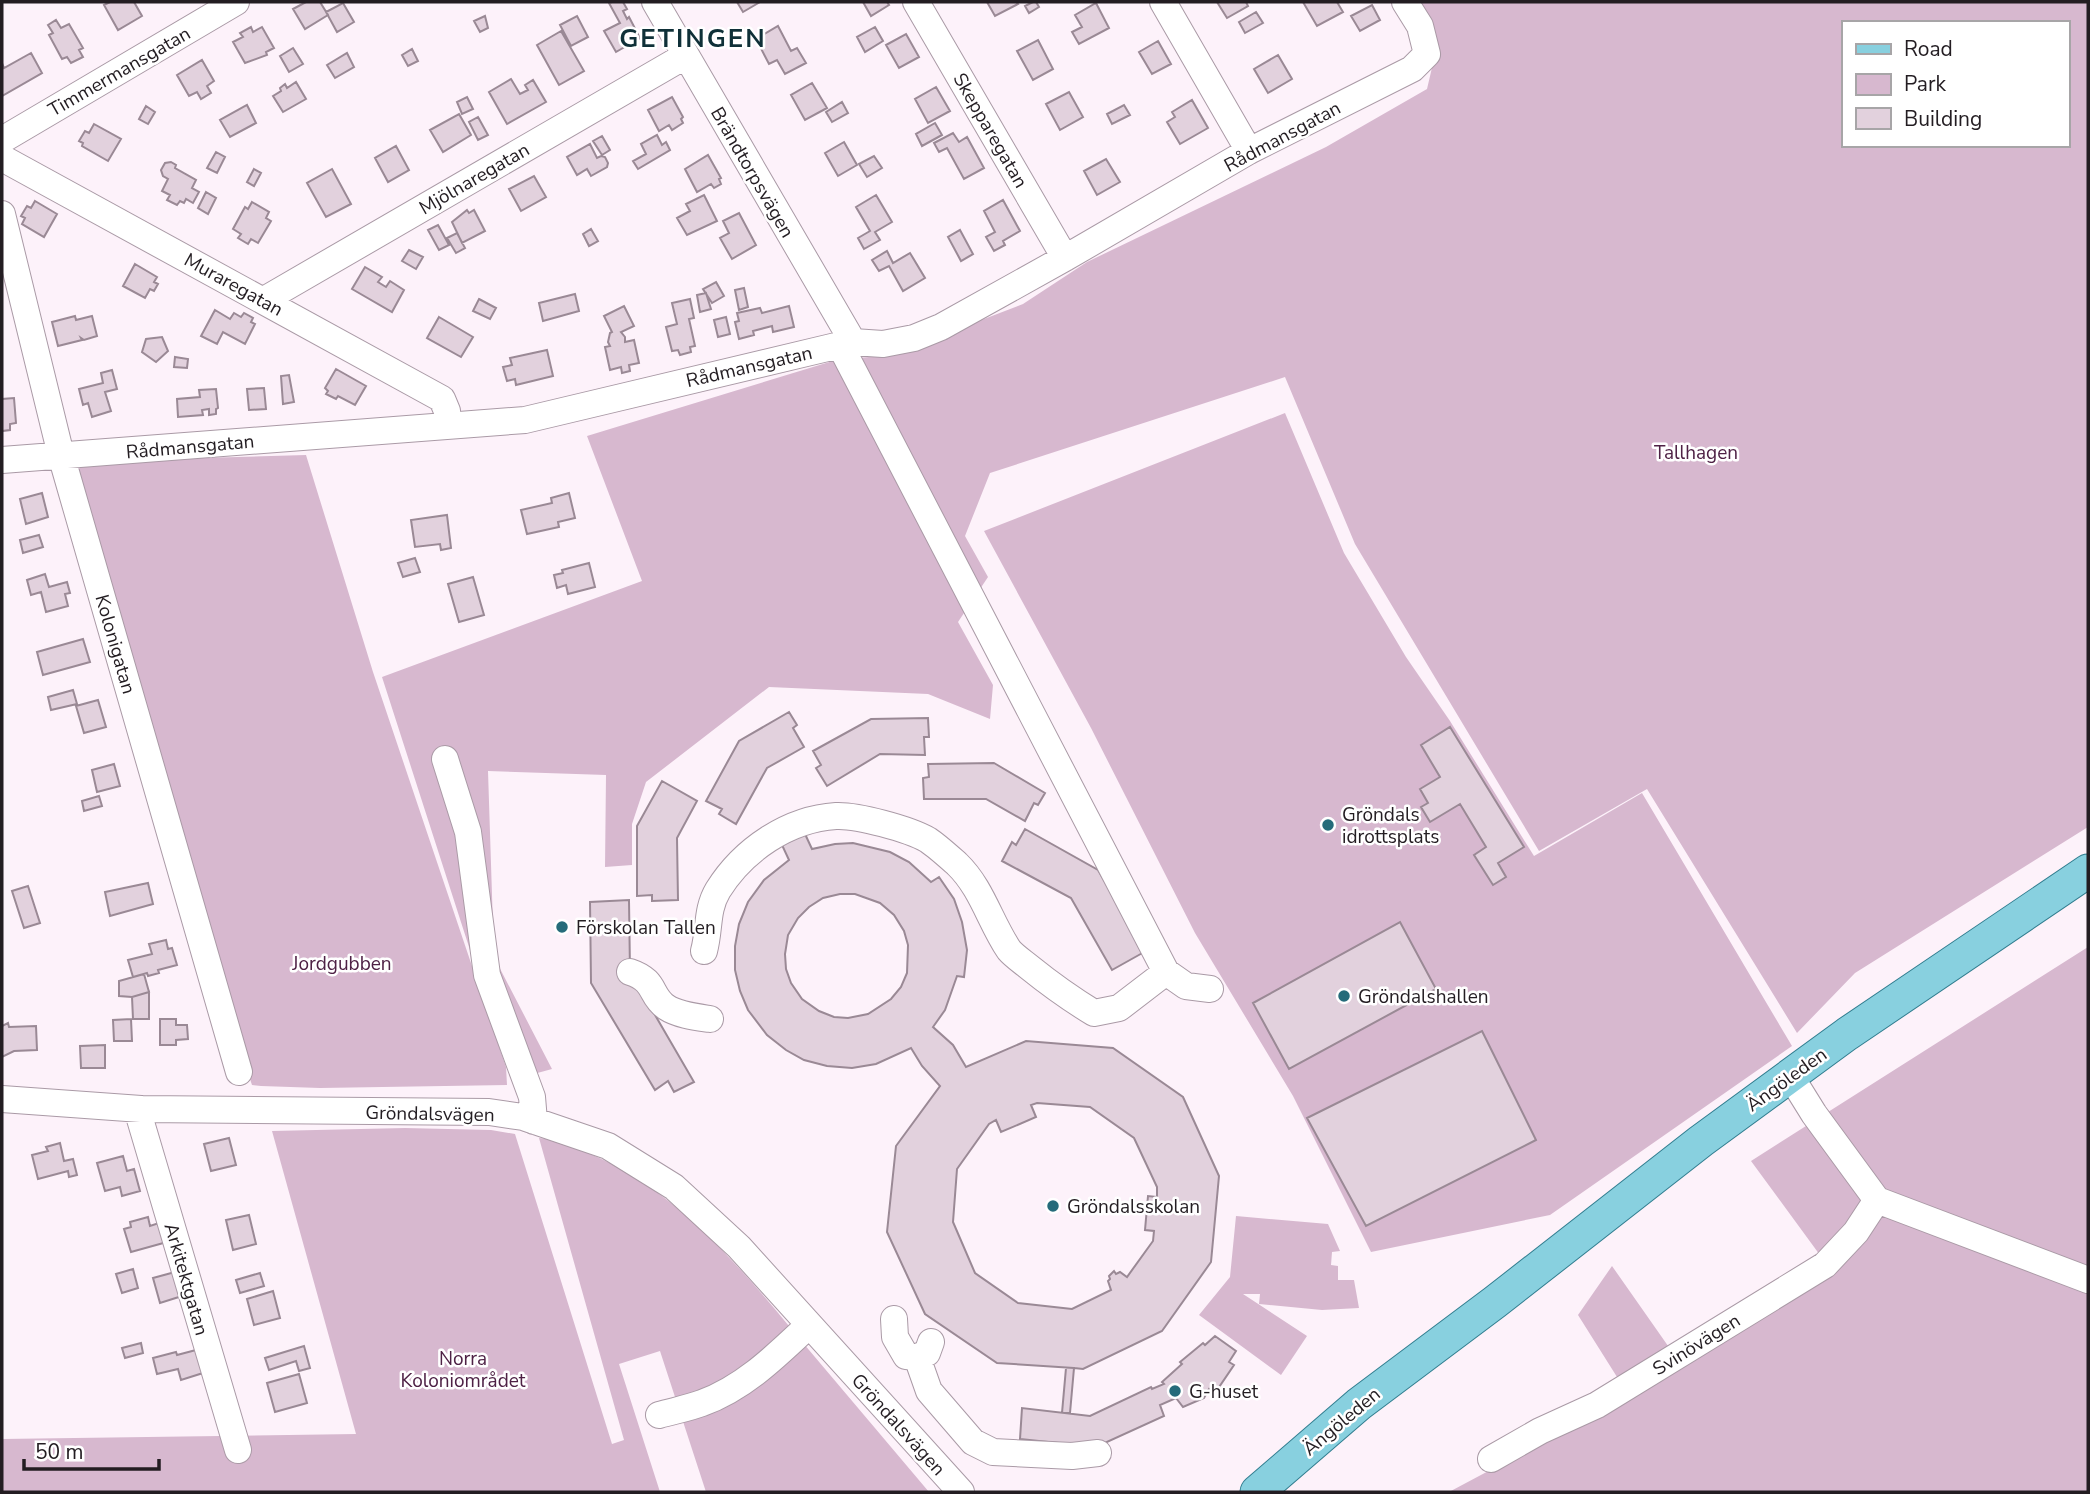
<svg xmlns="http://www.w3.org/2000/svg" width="2090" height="1494" viewBox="0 0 2090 1494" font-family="'Nunito Sans',sans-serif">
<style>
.green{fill:#d7b8cf;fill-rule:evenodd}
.building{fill:#e2d1dd;stroke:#9a8995;stroke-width:2;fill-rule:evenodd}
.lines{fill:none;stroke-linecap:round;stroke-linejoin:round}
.minor-casing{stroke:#aa9aa6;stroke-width:28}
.major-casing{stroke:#317d8f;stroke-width:35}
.minor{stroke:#fff;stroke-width:26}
.major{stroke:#88d0df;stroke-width:33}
.poi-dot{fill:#256b7a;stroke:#fff;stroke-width:2.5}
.labels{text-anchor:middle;stroke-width:5;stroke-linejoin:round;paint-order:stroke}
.street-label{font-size:19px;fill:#231d22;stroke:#fff}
.park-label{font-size:19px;fill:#4e2145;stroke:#fff}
.poi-label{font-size:19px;fill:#231d22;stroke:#fff;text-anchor:start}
.district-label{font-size:26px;font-weight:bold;letter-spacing:2px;fill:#0f3038;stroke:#fff}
</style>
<rect width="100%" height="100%" fill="#fdf2fa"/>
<path class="green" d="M1417 2H2088V827L1855 973 1797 1033 1647 789 1539 851 1355 544 1285 377 990 473 965 536 988 577 958 622 993 685 990 719 928 694 769 687 646 782 632 824V865L605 867 606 775 488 771 494 957 552 1069 530 1075 479 978 382 677 642 581 587 436 836 360 890 355 1023 304 1087 262 1326 147 1427 89 1438 42ZM1843 23H2067V145H1843Z
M1285 413 1344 553 1406 657 1450 721 1534 856 1642 793 1792 1046 1550 1215 1371 1252 1293 1096 1195 933 1091 728 984 531Z
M306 455 373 672 506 1067 507 1085 320 1088 261 1086 252 1085 246 1067 76 479 78 465 162 459Z
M2088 947V1492H1449L1629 1396 1578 1315 1612 1266 1673 1353 1825 1262 1751 1161Z
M405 1128 491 1130 515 1134 612 1444 624 1440 539 1138C552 1139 563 1144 575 1148 674 1183 744 1272 809 1350 849 1397 889 1445 929 1492H706L660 1351 619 1364 660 1492H2V1439L356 1434 272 1131Z
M1236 1216 1328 1224 1340 1251 1332 1252 1331 1265 1338 1266V1280H1354L1359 1308 1322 1310 1259 1304 1260 1294H1243L1307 1336 1281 1375 1199 1315 1230 1277Z"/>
<path class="building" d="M110 2H134L142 16 118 30 104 5Z
M306 2H320L328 15 305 29 293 9Z
M612 2H623L627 9 623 11 627 19 629 17 640 38 616 52 604 31 620 23 609 3Z
M737 2H760L743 12Z
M863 2H887L889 5 871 16Z
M987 2H1016L1018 4 995 16Z
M1033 2H1036L1039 7 1029 13 1025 6Z
M1217 2H1246L1248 6 1227 18Z
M1303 2H1337L1343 12 1317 26Z
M343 3 354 22 337 32 326 12Z
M1096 3 1109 28 1079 44 1072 32 1082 27 1075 15Z
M1372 5 1380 20 1360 31 1351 16Z
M1256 12 1263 23 1245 33 1239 22Z
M485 16 488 28 480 32 474 21Z
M577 16 588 37 571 46 560 25Z
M56 20 61 28 69 24 83 48 79 50 83 57 71 63 67 57 62 59 49 35 53 33 48 25Z
M778 26 791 51 797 48 806 63 785 74 777 60 769 64 756 39Z
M251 27 253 32 262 27 274 48 266 52 267 55 245 63 233 42 243 37 240 33Z
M875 27 883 41 865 52 857 37Z
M561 31 584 71 559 85 537 45Z
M906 34 919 57 899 68 886 45Z
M1038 40 1053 69 1033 80 1017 51Z
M1158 41 1171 64 1152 74 1139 52Z
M293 48 303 64 289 72 280 56Z
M412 49 418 61 408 66 402 55Z
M31 53 42 73 2 96V63L4 68Z
M347 53 354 67 335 78 327 65Z
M1278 55 1292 79 1268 93 1254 69Z
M202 60 214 81 207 86 211 93 201 99 197 92 189 96 177 75Z
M511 79 520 94 528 90 525 85 533 80 546 102 507 124 489 92Z
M296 82 306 99 283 112 273 96 281 91 280 88 285 84 287 88Z
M812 83 827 108 805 120 791 95Z
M936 87 950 111 928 123 915 99Z
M1069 92 1083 117 1060 130 1046 104Z
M467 97 473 109 462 114 457 102Z
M672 97 683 117 681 119 683 123 672 130 669 125 659 131 648 110Z
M1192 100 1208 128 1180 144 1167 122 1175 117 1172 112Z
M842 102 848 113 832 122 826 112Z
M247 105 256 123 230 137 220 120Z
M1124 105 1130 115 1112 124 1107 114Z
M146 106 155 112 148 124 139 119Z
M459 114 471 135 443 152 430 130Z
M478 117 488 135 478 140 469 122Z
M935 123 942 135 922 146 916 134Z
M94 124 121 139 108 161 82 146 83 143 79 141 85 131 89 133Z
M953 133 959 142 967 137 984 168 964 179 947 148 939 152 934 143Z
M657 135 662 145 666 142 670 150 638 169 633 161 646 154 641 144Z
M602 136 610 150 602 155 593 141Z
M844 142 857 165 838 176 825 153Z
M590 144 597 158 601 156 605 157 608 163 607 167 591 176 587 169 577 175 567 157Z
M396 146 409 170 388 182 375 158Z
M216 152 225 157 217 173 207 168Z
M708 155 721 178 719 179 721 184 714 188 711 184 697 192 685 169Z
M874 156 882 168 867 177 859 164Z
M1106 159 1120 182 1097 195 1084 171Z
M171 162 176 165 175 168 196 180 192 188 199 192 193 203 186 199 184 203 180 201 177 205 167 200 170 195 162 191 168 179 163 176 161 170 165 163Z
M254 169 261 173 254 186 247 182Z
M332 169 351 204 326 217 307 183Z
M534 176 546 197 521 211 509 189Z
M206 192 216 198 208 214 198 208Z
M704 195 717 221 687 235 677 218 690 211 686 204Z
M876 195 892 222 875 232 880 240 864 249 858 238 870 231 856 207Z
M1003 200 1020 231 1003 241 1005 245 994 251 986 237 995 232 984 211Z
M35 201 57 214 44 237 22 224 25 218 21 216 27 206 31 208Z
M252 202 269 212 266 218 271 221 258 243 251 239 248 244 238 238 241 234 233 229 245 207 248 209Z
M467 210 469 213 474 210 485 231 462 243 452 222Z
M739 213 756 245 732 259 720 238 729 233 723 221Z
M438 225 449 245 439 250 428 230Z
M591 229 598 241 589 246 583 234Z
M960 230 973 254 961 261 948 237Z
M457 233 465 248 456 253 447 238Z
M409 250 423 257 416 269 402 261Z
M887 251 893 263 910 253 925 278 903 291 889 266 879 271 872 260Z
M135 264 157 277 154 282 158 284 154 291 150 289 145 298 123 286Z
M365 267 382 277 378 282 386 287 390 281 404 290 392 312 352 289Z
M716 282 724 296 712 303 703 289Z
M744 288 748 307 739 310 735 290Z
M706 293 711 309 700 312 697 295Z
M575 294 579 311 543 321 539 303Z
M479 299 496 308 490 319 473 311Z
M690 299 694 318 689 319 695 346 690 347 691 352 680 355 678 350 672 351 666 327 677 324 672 303Z
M624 306 634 326 621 332 625 337V342L634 340 639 363 629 365 630 371 622 373 621 367 610 370 605 347 610 346 608 342 610 333 612 332 604 316Z
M789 306 794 327 773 332 772 326 753 331 754 335 739 339 735 322 739 321 737 313 760 308 762 313Z
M215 310 230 319 234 313 241 317 244 313 253 318 251 322 255 324 245 344 223 332 217 344 201 336Z
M75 316 76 320 92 316 97 336 84 340 81 338 82 340 58 346 52 322Z
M439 317 473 337 461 357 427 338Z
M726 317 730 334 718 337 714 320Z
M162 337 168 351 156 362 142 352 146 339Z
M547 350 553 376 516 385 515 379 507 381 503 367 512 365 510 358Z
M175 357 188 359 187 368 174 367Z
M336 369 366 386 355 405 338 396 336 399 326 394 328 391 325 388Z
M112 370 117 389 105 392 111 411 92 417 88 403 83 405 79 389 103 383 101 373Z
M289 375 294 402 283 404 281 376Z
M264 388 266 409 249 410 247 389Z
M216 389 218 408 216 409V414L209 415V409L202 410 203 415 178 417 177 399 200 397 199 390Z
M14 398 16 423 10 424V430L2 431V399Z
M42 493 48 517 26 524 20 499Z
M569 493 575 518 558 522 559 527 527 534 521 510 552 503 551 498Z
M447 515 451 548 441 550 440 544 415 547 411 520Z
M39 535 43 547 23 553 20 540Z
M415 558 420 572 403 577 398 563Z
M589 563 595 587 568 594 566 585 557 588 554 575 563 573 562 570Z
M45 574 49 587 67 582 70 593 65 594 68 606 46 612 41 592 31 595 27 580Z
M473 577 484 615 459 622 448 584Z
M83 639 90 662 43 675 37 652Z
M73 690 77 704 51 710 48 697Z
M98 700 106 727 84 733 76 706Z
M789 712 797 725 793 728 804 747 767 768 736 824 719 814 722 809 706 801 739 741Z
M928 718 929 737H924L925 755 880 754 827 786 816 768 821 765 813 751 871 719Z
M1450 727 1524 847 1498 863 1506 877 1493 885 1474 855 1486 847 1460 804 1430 822 1421 807 1428 803 1420 789 1440 777 1421 745Z
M994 763 1045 793 1038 805 1034 803 1025 821 986 799H924L923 778 929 777 928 764Z
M114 764 120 786 97 792 92 770Z
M662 781 697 801 677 838 678 900 652 901V895L637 896V826Z
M99 796 102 806 84 811 82 801Z
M1025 829 1098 870 1146 951 1112 970 1071 898 1002 861 1012 842 1016 845Z
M805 834 812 849 835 844 853 843 890 852 909 862 931 882 939 877 954 899 962 922 967 950 964 977 957 976 945 1010 933 1027 953 1045 966 1067 1026 1041 1113 1048 1183 1097 1219 1176 1211 1262 1162 1331 1083 1369 1074 1368 997 1363 925 1314 887 1232 896 1146 940 1086 922 1066 911 1048 876 1064 852 1068 827 1066 804 1060 786 1050 767 1035 748 1010 740 991 735 970V946L739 924 748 902 764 880 789 860 782 845ZM840 894H855L880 903 894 915 904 931 908 945 907 973 901 987 891 999 868 1014 848 1018 834 1017 819 1011 802 999 791 983 786 969 785 954 788 935 798 918 809 907 823 898ZM1037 1103 1090 1107 1134 1138 1157 1187V1197L1148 1196 1145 1230 1154 1231 1153 1241 1127 1277 1120 1272 1116 1274 1114 1271 1109 1276 1110 1279 1108 1281 1111 1290 1072 1309 1018 1303 975 1273 953 1222 957 1169 989 1124 996 1120 1001 1132 1036 1117 1031 1105Z
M148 883 153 904 110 916 105 892Z
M28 886 40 923 24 928 12 891Z
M629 900 630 972 694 1082 674 1092 668 1081 655 1090 591 983 590 902Z
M1400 922 1436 989 1289 1069 1253 1003Z
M166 940 168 949 172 948 177 965 158 970 159 973 148 976 147 973 133 977 128 960 152 954 149 944Z
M144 974 149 992 132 997 119 996V981Z
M149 992V1019H133L132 997Z
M131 1019 132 1041H114L113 1020Z
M160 1019H176V1025H187L188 1039 176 1040V1045H160Z
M8 1023 9 1027 36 1026 37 1050 14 1051 2 1057V1026Z
M1482 1031 1536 1140 1366 1226 1307 1118Z
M105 1045V1068H81L80 1046Z
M229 1138 236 1165 211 1171 204 1144Z
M60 1143 64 1161 73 1159 77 1175 69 1177 68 1171 38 1179 32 1155 48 1151 46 1147Z
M123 1156 127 1171 134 1169 140 1191 122 1196 120 1187 105 1191 97 1163Z
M249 1215 256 1244 233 1250 226 1220Z
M148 1217 150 1226 162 1222 167 1242 131 1252 124 1229 131 1227 130 1222Z
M133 1269 138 1288 122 1293 116 1274Z
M175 1272 182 1296 160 1303 153 1278Z
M260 1273 264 1286 240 1293 236 1280Z
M273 1291 280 1318 254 1325 247 1299Z
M1215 1336 1236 1351 1229 1362 1234 1365 1215 1393 1209 1389 1204 1398 1183 1407 1176 1398 1160 1405 1164 1416 1096 1447 1020 1439 1022 1408 1090 1416 1151 1387 1152 1389 1164 1384 1162 1382 1182 1364 1180 1362 1203 1343 1205 1345Z
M141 1343 143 1353 125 1358 122 1348Z
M304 1346 310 1368 299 1371 296 1361 269 1370 265 1358Z
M196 1350 203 1373 181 1380 178 1369 157 1374 153 1358 176 1352 177 1355Z
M1066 1368H1074L1070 1413H1062Z
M299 1374 307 1403 275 1412 267 1383Z"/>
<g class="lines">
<g class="minor-casing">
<path id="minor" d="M655 2 853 342
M916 2 1065 258
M1163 2 1249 151
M2 140 236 2
M2 158 442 399 447 411 448 425
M2 214 61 455 239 1072
M264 300 685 56
M840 345 1166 972 1186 986 1210 989
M2 460 525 420 840 345 853 342 883 344 914 338 941 327 1065 258 1249 151 1412 69 1427 54 1420 26 1405 2
M445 759 468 832 487 975 532 1097 534 1121
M704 951C710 929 706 910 718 890 743 850 788 819 836 816 857 815 909 829 928 840 937 846 948 856 957 864 982 888 990 922 1009 950 1014 956 1023 962 1029 967 1050 984 1071 999 1094 1013L1119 1008 1166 972
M630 972C657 981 649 995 666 1007 678 1015 696 1017 710 1019
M1791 1077 1814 1114 1877 1200 2088 1280
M2 1099 141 1109 489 1112 523 1117 608 1146 674 1187 739 1247 961 1492
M141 1109 140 1119 238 1450
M894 1319 895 1337 906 1356 917 1357 927 1353 931 1342
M917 1357 929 1391 973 1442 993 1452 1072 1456 1098 1453
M659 1415C673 1411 689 1408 702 1403 744 1388 777 1355 809 1325
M1491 1459 1540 1431 1597 1405 1825 1265 1856 1232 1877 1200"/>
</g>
<g class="major-casing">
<path id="major" d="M1257 1492 1359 1404 1495 1302 1701 1141 1847 1034 2088 871"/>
</g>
<use href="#minor" class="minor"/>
<use href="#major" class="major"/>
</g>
<g class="poi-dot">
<circle cx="1328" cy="825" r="7"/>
<circle cx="562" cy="927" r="7"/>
<circle cx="1344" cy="996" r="7"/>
<circle cx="1053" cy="1206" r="7"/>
<circle cx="1175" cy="1391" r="7"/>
</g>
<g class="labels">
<g class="street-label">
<text transform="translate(119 71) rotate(-30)" y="7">Timmermansgatan</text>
<text transform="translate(991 130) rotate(60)" y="7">Skepparegatan</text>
<text transform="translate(1282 136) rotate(-28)" y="7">Rådmansgatan</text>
<text transform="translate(753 172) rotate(60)" y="7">Brändtorpsvägen</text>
<text transform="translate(474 178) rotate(-30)" y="7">Mjölnaregatan</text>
<text transform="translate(234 284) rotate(29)" y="7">Muraregatan</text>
<text transform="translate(749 366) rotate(-13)" y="7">Rådmansgatan</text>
<text transform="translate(190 446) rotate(-5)" y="7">Rådmansgatan</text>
<text transform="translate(116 644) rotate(74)" y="7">Kolonigatan</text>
<text transform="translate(1786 1079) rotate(-36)" y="7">Ängöleden</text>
<text transform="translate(430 1113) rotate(1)" y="7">Gröndalsvägen</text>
<text transform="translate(187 1279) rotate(74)" y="7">Arkitektgatan</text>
<text transform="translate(1696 1344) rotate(-32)" y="7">Svinövägen</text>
<text transform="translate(1341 1421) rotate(-40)" y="7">Ängöleden</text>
<text transform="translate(899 1424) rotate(48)" y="7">Gröndalsvägen</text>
</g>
<g class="park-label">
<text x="1696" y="459">Tallhagen</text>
<text x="342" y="970">Jordgubben</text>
<text x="463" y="1365">Norra<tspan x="463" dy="22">Koloniområdet</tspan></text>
</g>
<g class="poi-label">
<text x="1342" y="821">Gröndals<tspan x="1342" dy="22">idrottsplats</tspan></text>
<text x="576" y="934">Förskolan Tallen</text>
<text x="1358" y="1003">Gröndalshallen</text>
<text x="1067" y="1213">Gröndalsskolan</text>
<text x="1189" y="1398">G-huset</text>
</g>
<g class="district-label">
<text x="693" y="47">GETINGEN</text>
</g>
</g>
<rect width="2090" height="1494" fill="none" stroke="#231d22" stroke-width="7"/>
<rect x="1842" y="21" width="228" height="126" fill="#ffffff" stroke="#a7a5a7" stroke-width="2"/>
<rect x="1856" y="44" width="35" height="10" fill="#88d0df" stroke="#a7a5a7" stroke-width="2"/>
<text x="1904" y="56" font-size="21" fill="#231d22">Road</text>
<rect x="1856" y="74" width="35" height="21" fill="#d7b8cf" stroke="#a7a5a7" stroke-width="2"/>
<text x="1904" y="91" font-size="21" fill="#231d22">Park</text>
<rect x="1856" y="108" width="35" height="21" fill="#e2d1dd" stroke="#a7a5a7" stroke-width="2"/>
<text x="1904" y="126" font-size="21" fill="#231d22">Building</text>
<path d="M24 1459v10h135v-10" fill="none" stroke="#231d22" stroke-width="3.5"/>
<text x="35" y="1459" font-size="21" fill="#231d22" stroke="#ffffff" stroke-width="5" paint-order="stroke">50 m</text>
</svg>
